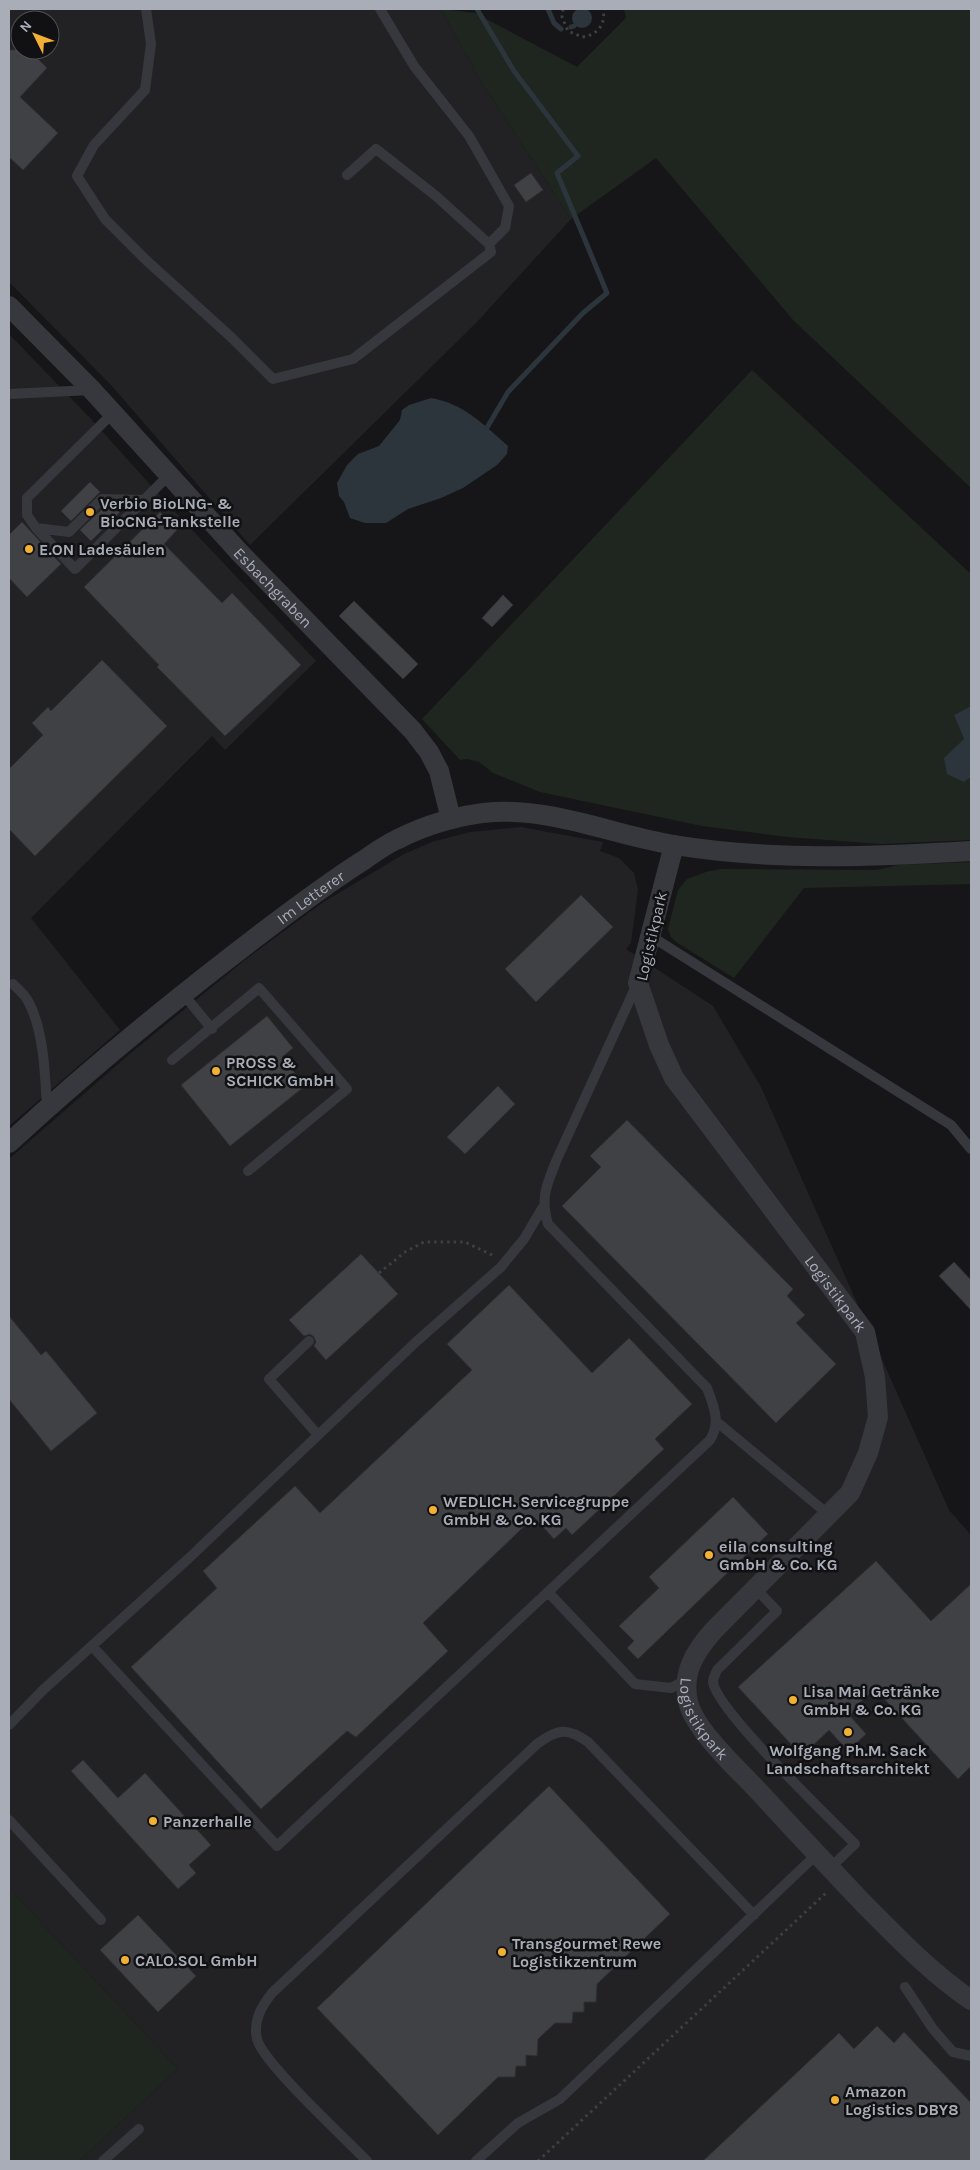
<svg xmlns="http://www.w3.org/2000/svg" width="980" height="2170" viewBox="0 0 980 2170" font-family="Karla,sans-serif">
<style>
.built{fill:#222225;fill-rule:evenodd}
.green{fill:#1e261f}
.water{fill:#2c353c}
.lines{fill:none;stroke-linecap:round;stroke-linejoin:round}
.stream{stroke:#2c353c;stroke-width:5}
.building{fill:#404145;stroke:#303034}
.path{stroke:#3d3f44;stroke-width:3;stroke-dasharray:2.5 4;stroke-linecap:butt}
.service{stroke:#37383d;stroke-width:10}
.minor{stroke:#37383d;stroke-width:20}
.poi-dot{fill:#f2b134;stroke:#111113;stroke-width:2}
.labels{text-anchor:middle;stroke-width:5;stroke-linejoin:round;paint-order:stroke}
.poi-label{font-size:16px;font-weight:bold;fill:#a8adb8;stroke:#111113;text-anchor:start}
.street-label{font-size:16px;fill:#a8adb8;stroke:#111113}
</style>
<rect width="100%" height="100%" fill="#161618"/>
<path class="built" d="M9 9H441L480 80 571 219 477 322 250 545 111 385 9 282ZM20 20H50V50H20Z
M9 334 92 420 163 499 316 661 225 750 212 736 31 918 120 1030 9 1126Z
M521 827 603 842 600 851 619 858 634 873 638 890 631 943 626 949 713 1006 761 1087 949 1510 971 1535V2161H79L178 2069 9 1888V1159L132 1052 245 960 322 903 404 854 432 842 470 832Z"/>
<path class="green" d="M441 9 475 13 577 67 626 18 624 9H971V488L793 320 656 158 571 219 480 80Z
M752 370 971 574V706L954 715 964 739V782L971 777V840L881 844 787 837 702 826 540 792 493 773 479 762 467 759 460 760 422 719Z
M971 862V884L804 888 734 978 676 942 671 937 668 929 678 890 687 879 706 872 721 869 877 870 898 865Z
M9 1888 178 2069 79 2161H9Z"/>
<path class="water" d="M572 18a10 10 0 1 1 20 0a10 10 0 1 1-20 0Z
M431 398C463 403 484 425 508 446L507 454 497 465 463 488 441 498 408 509 386 523H365L350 518 344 502 339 496 337 483 347 465 358 454 379 446 400 420 402 410 409 405Z
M971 706V777L964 782 947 774 944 758 964 739 954 715Z"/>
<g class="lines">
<path class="stream" d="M477 9 514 71 578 156 557 173 607 293 583 313 508 392 485 431
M548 9 554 23 561 29
M571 27 574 26"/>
</g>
<path class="building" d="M9 50H29L47 68 20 97 58 133 23 170 9 157Z
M531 173 543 190 526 202 514 185Z
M90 482 100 492 71 521 61 511Z
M105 506H114L120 512 91 541 80 530Z
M160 512 177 530 164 544 222 603 232 593 301 665 225 736 157 667 159 665 84 587Z
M22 522 61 564 27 597 9 578V535Z
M503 595 513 605 492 627 482 618Z
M354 601 418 664 403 679 339 616Z
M102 660 167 726 35 856 9 829V769L43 735 32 723 48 707 51 711Z
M581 895 613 927 536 1002 505 969Z
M267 1016 293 1048 282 1057 305 1086 230 1146 181 1085Z
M498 1086 515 1104 465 1154 447 1137Z
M627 1120 793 1289 787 1296 805 1315 796 1323 836 1364 776 1423 562 1206 601 1167 590 1156Z
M361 1254 398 1294 326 1360 314 1346 316 1342 314 1337 310 1334 304 1336 289 1320Z
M954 1262 971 1280V1310L939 1276Z
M509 1285 592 1373 629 1338 692 1404 655 1439 664 1449 572 1535 566 1528 554 1539 534 1517 423 1623 448 1651 356 1737 347 1731 261 1809 131 1667 217 1588 203 1571 295 1486 320 1513 472 1370 447 1344Z
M9 1316 41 1355 46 1351 97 1413 51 1451 9 1399Z
M733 1497 768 1534 638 1659 627 1648 634 1641 619 1626 659 1588 649 1577Z
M876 1561 931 1621 971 1584V1766L958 1779 875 1689 856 1706 850 1716 866 1734 848 1751 829 1730 802 1756 738 1687Z
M83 1760 118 1798 145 1773 211 1845 189 1865 196 1873 178 1889 71 1771Z
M549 1786 670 1914 597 1984 596 2002H584V2012H573L572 2023H555L538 2039 537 2056 526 2055V2066H516L515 2077H498L438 2135 317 2008Z
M138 1915 196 1976 158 2012 100 1950Z
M877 2026 894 2043 904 2032 971 2103V2161H703L839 2033 854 2049Z"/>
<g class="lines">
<path class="path" d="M563 9 562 17 568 31 582 37C598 35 606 24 603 9
M379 1273 405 1252 424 1242H465L494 1256
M538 2161 827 1892"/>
<path class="service" d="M146 9 151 44 145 90 94 145 77 176 105 219 146 260 231 337 273 379 353 359 491 252 489 244 505 228 509 206 469 136 414 66 380 9
M347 175 376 149 436 196 489 244
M9 394 91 390
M113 413 27 498V515L36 528 75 569 170 474
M36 528 69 532 102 499 145 500
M649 935 951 1125 971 1149
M13 984C18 989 25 995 28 1001 44 1030 45 1075 47 1107
M184 995 212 1029
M172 1060 259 988 347 1089 248 1171
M309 1341 269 1379 318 1435
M717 1422 829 1515
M756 1589 777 1611 717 1670C716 1673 713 1678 713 1681 713 1707 831 1819 855 1844L830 1868
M548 1592 635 1684 671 1688 686 1680
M92 1646 277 1846 710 1440C721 1422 714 1407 707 1388L548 1224C540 1197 547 1184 557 1159L637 984
M9 1725 43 1690 188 1559 417 1341 501 1267 524 1239 543 1207
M9 1820 101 1920
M905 1987 933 2029 953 2052 971 2056
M103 2161 139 2129
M367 2161C346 2139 263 2063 257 2039 253 2021 261 2007 272 1993L537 1744C557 1729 567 1727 588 1742L754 1915
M476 2161 518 2123 560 2099 817 1854"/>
<g class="minor">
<path id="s1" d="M9 306 92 390 240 553 413 731 429 752 439 771 451 819"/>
<path id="s2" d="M674 845 638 983 659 1045 674 1078 865 1332 875 1377 878 1417 868 1453 850 1493 714 1630C695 1651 680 1675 689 1705 698 1734 741 1772 763 1796 796 1832 830 1868 864 1904 898 1938 931 1973 971 2000"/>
<path id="s3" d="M9 1143C89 1069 175 999 263 932 296 907 329 882 364 860 374 853 385 845 396 840 425 825 461 814 494 812 556 809 614 835 674 845 773 861 872 857 971 851"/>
</g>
</g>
<g class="poi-dot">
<circle cx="90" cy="512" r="5"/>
<circle cx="29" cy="549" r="5"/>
<circle cx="216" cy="1071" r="5"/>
<circle cx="433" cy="1510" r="5"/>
<circle cx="709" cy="1555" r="5"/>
<circle cx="793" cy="1700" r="5"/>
<circle cx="848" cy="1732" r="5"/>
<circle cx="153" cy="1821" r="5"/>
<circle cx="502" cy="1952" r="5"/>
<circle cx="125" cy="1960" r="5"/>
<circle cx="835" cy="2100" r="5"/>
</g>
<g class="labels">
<g class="poi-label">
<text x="100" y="509">Verbio BioLNG- &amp;<tspan x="100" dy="18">BioCNG-Tankstelle</tspan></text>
<text x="39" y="555">E.ON Ladesäulen</text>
<text x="226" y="1068">PROSS &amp;<tspan x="226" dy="18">SCHICK GmbH</tspan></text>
<text x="443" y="1507">WEDLICH. Servicegruppe<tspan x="443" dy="18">GmbH &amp; Co. KG</tspan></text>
<text x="719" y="1552">eila consulting<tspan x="719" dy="18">GmbH &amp; Co. KG</tspan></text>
<text x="803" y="1697">Lisa Mai Getränke<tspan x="803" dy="18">GmbH &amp; Co. KG</tspan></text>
<text x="848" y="1756" text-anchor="middle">Wolfgang Ph.M. Sack<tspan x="848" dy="18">Landschaftsarchitekt</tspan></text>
<text x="163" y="1827">Panzerhalle</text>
<text x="512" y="1949">Transgourmet Rewe<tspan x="512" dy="18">Logistikzentrum</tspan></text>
<text x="135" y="1966">CALO.SOL GmbH</text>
<text x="845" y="2097">Amazon<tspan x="845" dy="18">Logistics DBY8</tspan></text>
</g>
<g class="street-label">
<text dy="6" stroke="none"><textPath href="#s1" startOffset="386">Esbachgraben</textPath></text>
<text dy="6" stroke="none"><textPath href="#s3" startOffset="389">Im Letterer</textPath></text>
<text transform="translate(651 936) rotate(-77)" y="6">Logistikpark</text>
<text dy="6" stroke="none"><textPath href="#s2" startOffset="514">Logistikpark</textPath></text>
<text dy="6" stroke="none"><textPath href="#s2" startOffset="1024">Logistikpark</textPath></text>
</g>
</g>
<rect width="980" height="2170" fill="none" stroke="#a8adb8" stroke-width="20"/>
<g transform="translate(35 35) rotate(312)"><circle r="24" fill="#111113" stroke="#4d4f55"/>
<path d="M0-4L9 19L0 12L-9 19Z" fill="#f2b134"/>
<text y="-8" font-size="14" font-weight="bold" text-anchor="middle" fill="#a8adb8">N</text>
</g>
</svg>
